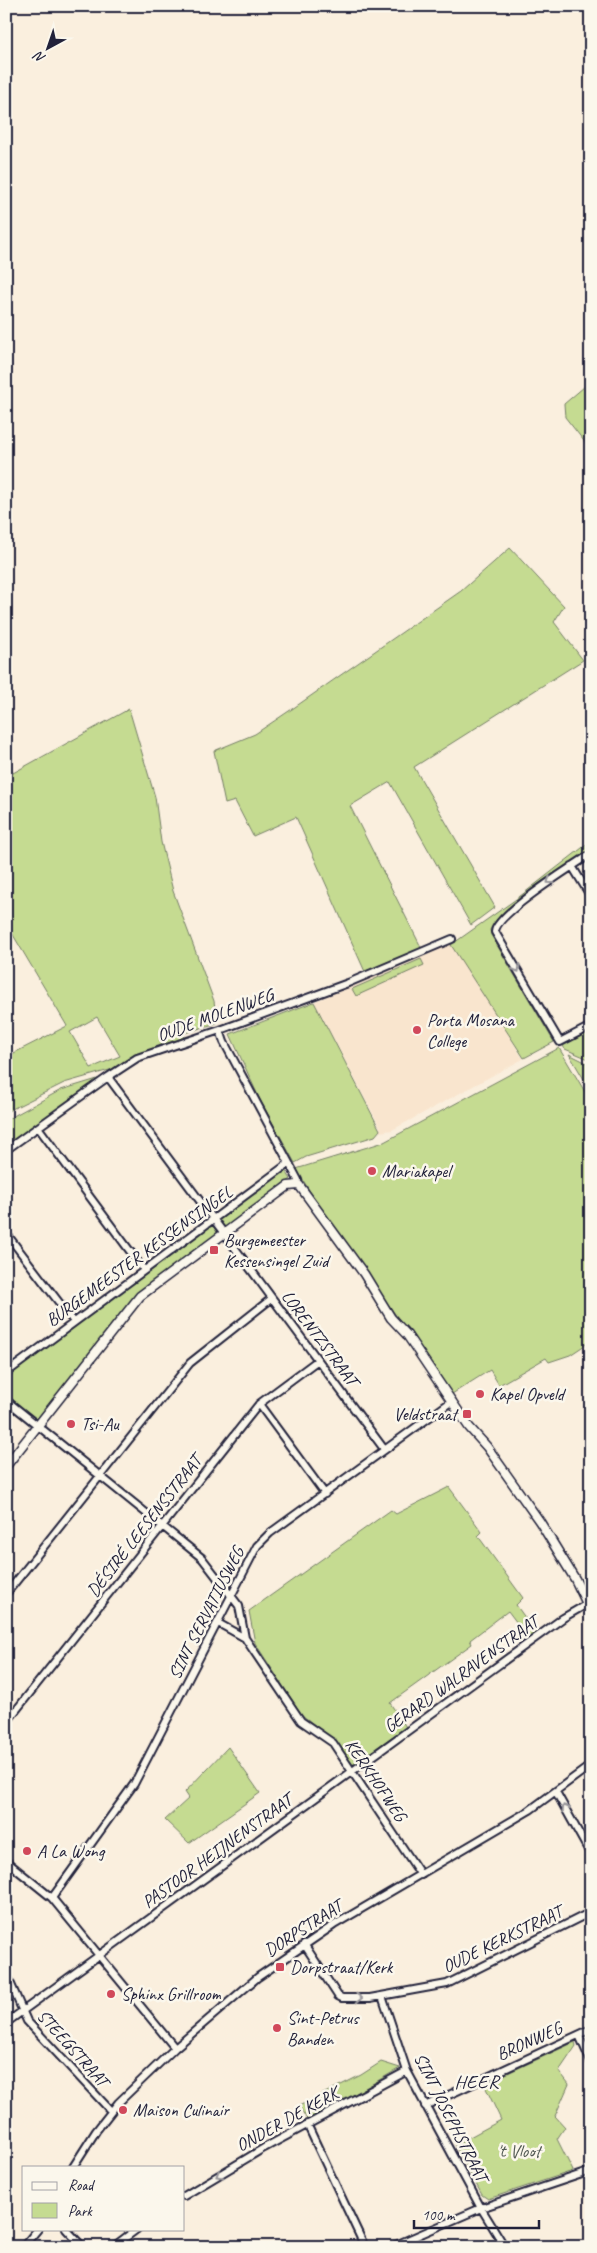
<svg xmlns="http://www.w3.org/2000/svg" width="597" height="2253" viewBox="0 0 597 2253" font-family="Caveat,sans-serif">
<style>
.built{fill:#f9e5ce}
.green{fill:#c5db91;stroke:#747e66;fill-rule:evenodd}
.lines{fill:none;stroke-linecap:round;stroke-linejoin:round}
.minor-casing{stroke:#22223b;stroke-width:10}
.tertiary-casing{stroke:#22223b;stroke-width:11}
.minor{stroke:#fbf7ec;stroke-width:6}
.tertiary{stroke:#fbf7ec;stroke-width:8}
.oneway{stroke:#99979c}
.poi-dot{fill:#d1495b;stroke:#fbf7ec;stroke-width:2}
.labels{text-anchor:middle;stroke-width:5;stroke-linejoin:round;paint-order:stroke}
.street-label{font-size:18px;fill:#22223b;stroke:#fbf7ec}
.poi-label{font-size:18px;fill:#22223b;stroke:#fbf7ec;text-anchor:start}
.park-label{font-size:18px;fill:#535a55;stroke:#fbf7ec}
.neighbourhood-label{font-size:19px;letter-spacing:1px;fill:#22223b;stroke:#fbf7ec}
</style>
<rect width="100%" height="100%" fill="#faefde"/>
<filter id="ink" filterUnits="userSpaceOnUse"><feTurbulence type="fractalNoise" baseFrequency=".02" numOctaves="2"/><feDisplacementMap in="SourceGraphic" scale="10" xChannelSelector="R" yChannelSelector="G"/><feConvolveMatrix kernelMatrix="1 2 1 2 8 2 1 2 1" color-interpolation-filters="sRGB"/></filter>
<g filter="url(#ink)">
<path class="built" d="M453 942 523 1059 392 1130 380 1132V1127L314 1002Z"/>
<path class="green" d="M591 381V450L565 417 564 404Z
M510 548 564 606 554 622 583 660 414 767 495 907 471 925 390 782 350 806 423 951 366 974 296 817 253 836 235 801 225 804 214 751 255 734 295 707 461 591Z
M129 709 155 797 161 842 173 891 214 1001 217 1023 178 1035 186 1037 131 1057 113 1069 64 1083 6 1112V1057L67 1026 6 923V855L11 852 6 845V762L13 773ZM97 1017 120 1056 91 1068 70 1032Z
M591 841V851C571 864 497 910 490 930L491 935 554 1042 524 1058 451 945 519 897Z
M421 959 424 965 356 996 352 989Z
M314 1002 380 1130 375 1136 306 1157 295 1163 260 1100 230 1034Z
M591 1031V1060L565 1049 563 1046Z
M559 1048 591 1102V1341L570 1355 549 1362 546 1358 499 1385 490 1370 452 1394 326 1217 296 1169 384 1142Z
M569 1054 591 1065V1091Z
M104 1077 6 1149V1120L61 1090Z
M285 1170 291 1179 223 1229 216 1220Z
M211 1224 218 1233 154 1281 38 1421 6 1395V1377Z
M449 1487 482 1532 478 1536 523 1598 516 1605 536 1633 529 1639 508 1611 470 1640 472 1644 390 1703 406 1727 352 1765 335 1741 302 1715 255 1643 249 1611 391 1510 396 1514Z
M228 1747 260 1793 189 1843 165 1820 189 1798 185 1792Z
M575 2042 576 2046 559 2071 569 2084 555 2116 565 2127 557 2139 573 2171 488 2199 482 2195 455 2145 501 2120 484 2084Z
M381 2062 400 2068 308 2121 299 2106 361 2075Z"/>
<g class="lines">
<g class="minor-casing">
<path id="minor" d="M591 854C574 865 495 915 495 932L560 1042 591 1026
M572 866 591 897
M220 1030 224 1042 289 1163 298 1180 297 1184
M108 1077 384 1449
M38 1127 144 1270
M6 1150 108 1077 137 1058 220 1030 348 983 452 939
M6 1233 74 1322
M6 1373 289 1163
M6 1400 202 1558 239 1606 245 1638 301 1721 333 1743 421 1875
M259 1404 325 1494
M6 1594 190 1363 271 1299
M218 1623 245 1638
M6 1723 259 1404 318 1360
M556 1792 591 1855
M6 1861 52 1898 175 2048
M52 1898 134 1784 257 1546 270 1533 452 1401
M304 1944 338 1996 342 1998H370L447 1984 591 1912
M6 1973 27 2021 111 2111
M382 1996 407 2071 481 2208 505 2247
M6 2023 563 1618 587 1604
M579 2035 591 2062
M425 2106 591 2029
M307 2124 365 2247
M73 2167 96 2131 118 2103 175 2048 258 1977 334 1925 530 1810 591 1765
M184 2196 264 2148 407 2071
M66 2229 83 2247
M23 2247 38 2229
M113 2247 137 2229
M391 2247 481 2208 591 2171"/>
</g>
<g class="tertiary-casing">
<path id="tertiary" d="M6 1466 140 1296 288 1186 299 1185 364 1274 391 1318 407 1335 469 1427 487 1447 540 1522 575 1579 591 1612"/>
</g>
<use href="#minor" class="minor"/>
<use href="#tertiary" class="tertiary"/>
</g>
<defs><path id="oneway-chevron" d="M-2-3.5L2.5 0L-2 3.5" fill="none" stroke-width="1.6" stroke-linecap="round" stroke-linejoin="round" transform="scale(1.25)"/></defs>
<g class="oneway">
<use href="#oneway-chevron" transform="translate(550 881) rotate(145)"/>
<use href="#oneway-chevron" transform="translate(517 969) rotate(60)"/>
<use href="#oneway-chevron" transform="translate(565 1808) rotate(-120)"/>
<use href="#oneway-chevron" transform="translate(359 1998) rotate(-1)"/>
<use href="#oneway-chevron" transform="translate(219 2175) rotate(149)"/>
</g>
</g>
<g class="poi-dot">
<circle cx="417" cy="1030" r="5"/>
<circle cx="372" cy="1171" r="5"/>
<rect x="209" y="1245" width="10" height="10" rx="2.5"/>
<circle cx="480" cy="1394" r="5"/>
<rect x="462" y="1409" width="10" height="10" rx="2.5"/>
<circle cx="71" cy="1424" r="5"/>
<circle cx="27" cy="1851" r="5"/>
<rect x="275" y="1962" width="10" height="10" rx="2.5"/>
<circle cx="111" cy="1994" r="5"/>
<circle cx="277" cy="2028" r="5"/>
<circle cx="123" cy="2110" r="5"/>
</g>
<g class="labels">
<g class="street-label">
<text transform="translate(215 1015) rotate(-20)" y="6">OUDE MOLENWEG</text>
<text transform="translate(139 1256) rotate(-36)" y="6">BURGEMEESTER KESSENSINGEL</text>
<text transform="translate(320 1338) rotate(53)" y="6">LORENTZSTRAAT</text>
<text transform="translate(144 1526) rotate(-52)" y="6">DÉSIRÉ LEESENSSTRAAT</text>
<text transform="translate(206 1613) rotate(-63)" y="6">SINT SERVATIUSWEG</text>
<text transform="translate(461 1674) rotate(-36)" y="6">GERARD WALRAVENSTRAAT</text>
<text transform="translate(376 1780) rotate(56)" y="6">KERKHOFWEG</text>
<text transform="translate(217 1851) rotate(-36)" y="6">PASTOOR HEIJNENSTRAAT</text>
<text transform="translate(303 1928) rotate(-33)" y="6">DORPSTRAAT</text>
<text transform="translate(502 1939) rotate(-26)" y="6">OUDE KERKSTRAAT</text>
<text transform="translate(529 2041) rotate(-24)" y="6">BRONWEG</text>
<text transform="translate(73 2048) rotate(48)" y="6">STEEGSTRAAT</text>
<text transform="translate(451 2117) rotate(63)" y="6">SINT JOSEPHSTRAAT</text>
<text transform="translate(287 2119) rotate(-29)" y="6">ONDER DE KERK</text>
</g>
<g class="poi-label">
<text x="427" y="1026">Porta Mosana<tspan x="427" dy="21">College</tspan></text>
<text x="382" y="1177">Mariakapel</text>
<text x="224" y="1246">Burgemeester<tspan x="224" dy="21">Kessensingel Zuid</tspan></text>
<text x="490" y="1400">Kapel Opveld</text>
<text x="457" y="1420" text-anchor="end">Veldstraat</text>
<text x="81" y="1430">Tsi-Au</text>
<text x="37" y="1857">A La Wong</text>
<text x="290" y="1973">Dorpstraat/Kerk</text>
<text x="121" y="2000">Sphinx Grillroom</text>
<text x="287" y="2024">Sint-Petrus<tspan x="287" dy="21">Banden</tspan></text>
<text x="133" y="2116">Maison Culinair</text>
</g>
<g class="park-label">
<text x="519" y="2157">'t Vloot</text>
</g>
<g class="neighbourhood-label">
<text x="477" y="2088">HEER</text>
</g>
</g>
<rect width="597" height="2253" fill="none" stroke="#fbf7ec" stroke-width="25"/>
<rect x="12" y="12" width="572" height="2228" fill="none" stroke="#22223b" stroke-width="2" filter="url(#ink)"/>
<rect x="22" y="2166" width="162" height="65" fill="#fbf7ec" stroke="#a4a2a5"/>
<rect x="32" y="2182" width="25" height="8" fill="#fbf7ec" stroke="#a4a2a5"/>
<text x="68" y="2190" font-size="15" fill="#22223b">Road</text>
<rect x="32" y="2203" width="25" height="15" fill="#c5db91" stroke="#a4a2a5"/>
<text x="68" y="2216" font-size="15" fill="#22223b">Park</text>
<g transform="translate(48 48) rotate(220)" stroke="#fbf7ec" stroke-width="4" paint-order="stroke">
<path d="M0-4L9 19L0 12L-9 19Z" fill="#22223b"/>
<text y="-8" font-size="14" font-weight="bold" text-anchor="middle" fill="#22223b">N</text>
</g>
<path d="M414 2220v8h125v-8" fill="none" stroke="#22223b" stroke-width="2.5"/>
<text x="422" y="2220" font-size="15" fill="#22223b" stroke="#fbf7ec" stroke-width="4" paint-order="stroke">100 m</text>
</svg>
